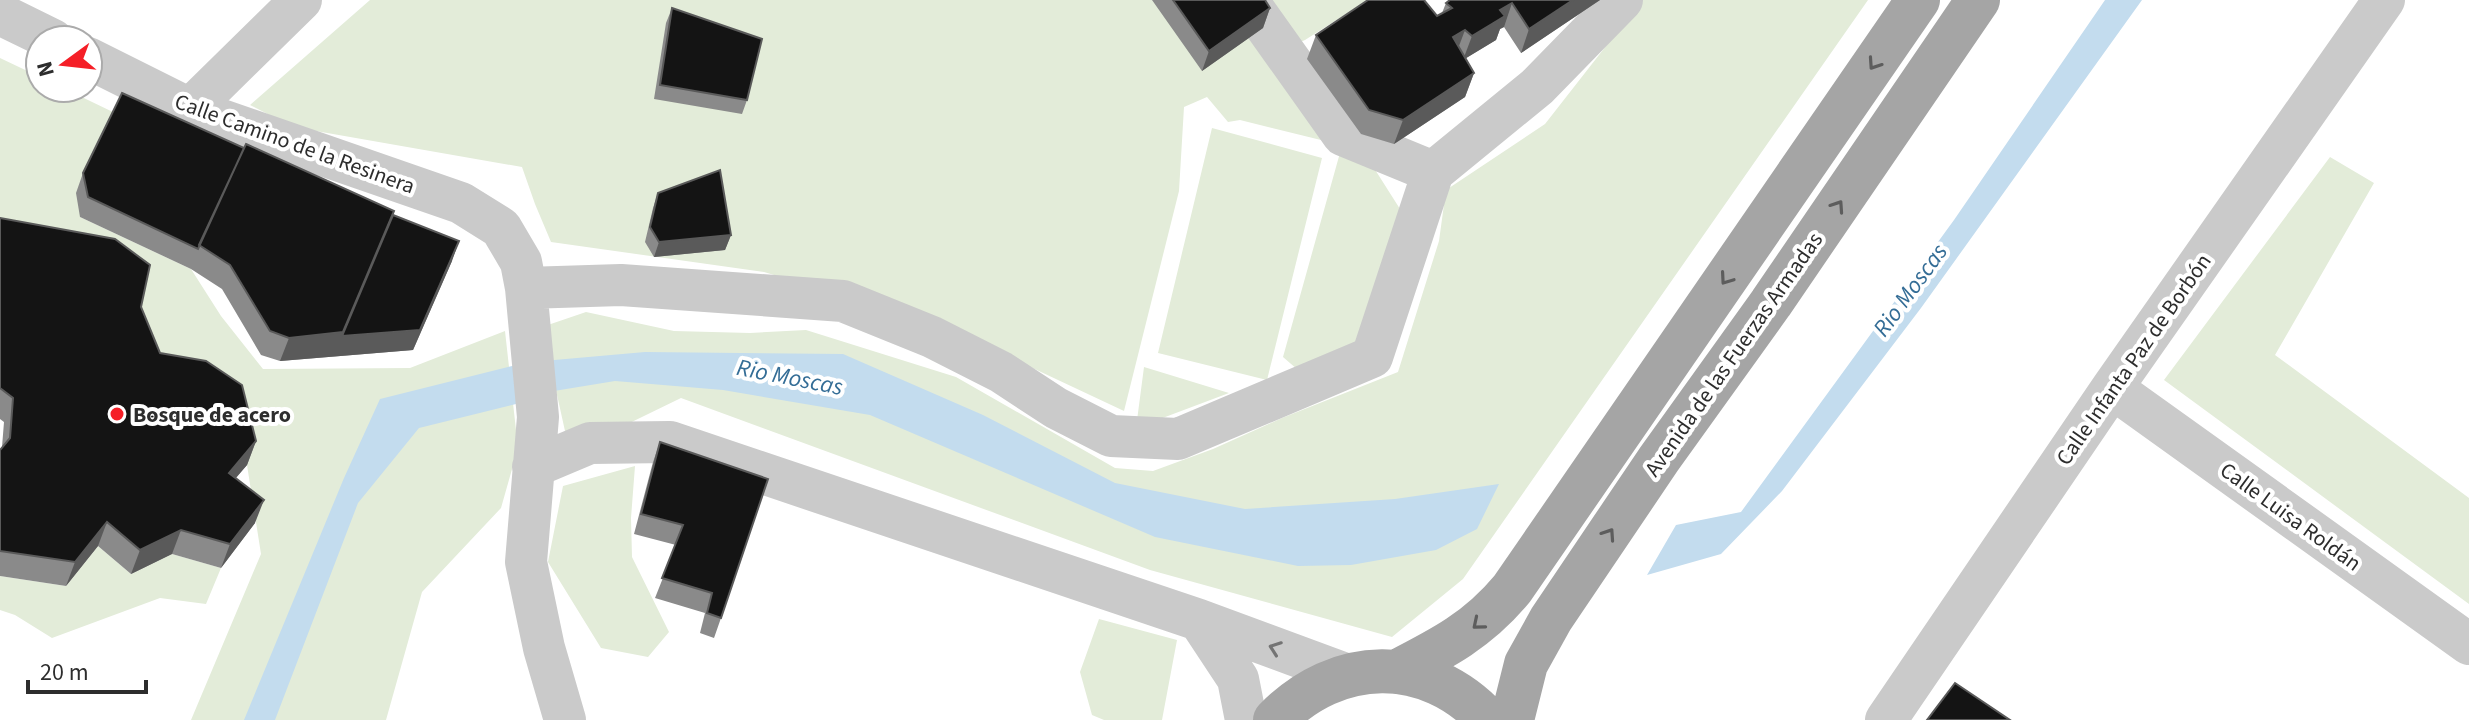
<svg xmlns="http://www.w3.org/2000/svg" width="2469" height="720" viewBox="0 0 2469 720" font-family="'Source Sans 3',sans-serif">
<style>
.green{fill:#e3ecd9}
.water{fill:#c3dcee}
.lines{fill:none;stroke-linecap:round;stroke-linejoin:round}
.minor{stroke:#cacaca;stroke-width:42}
.major{stroke:#a5a5a5;stroke-width:44}
.wall{fill:#8a8a8a}
.shaded-wall{fill:#5a5a5a}
.building{fill:#141414;stroke:#5a5a5a;stroke-width:2}
.oneway{stroke:#5d5d5d}
.oneway2{stroke:#747474}
.poi-dot{fill:#f51f27;stroke:#fff;stroke-width:3}
.labels{text-anchor:middle;stroke-width:8;stroke-linejoin:round;paint-order:stroke}
.street-label{font-size:22px;fill:#2d2d2d;stroke:#fff}
.poi-label{font-size:22px;font-weight:bold;fill:#2d2d2d;stroke:#fff;text-anchor:start}
.water-label{font-size:24px;font-style:italic;fill:#346d96;stroke:#fff}
</style>
<rect width="100%" height="100%" fill="#fff"/>
<path class="green" d="M370 0H1368L1305 40 1266 57 1325 141 1240 120 1228 122 1207 97 1184 107 1179 191 1124 411 939 324 764 272 551 242 535 204 522 167 293 127 250 105Z
M1642 0H1868L1463 579 1392 637 1150 570 681 398 607 434 565 431 542 327 586 312 674 331 750 333 806 330 956 377 1115 468 1153 471 1213 449 1282 418 1398 372 1439 241 1446 190 1545 124Z
M0 58 40 77V88H63L115 113 80 217 191 269 221 316 263 369 410 368 505 331 518 448 501 508 422 592 386 720H191L261 554 247 465 233 409 0 244Z
M1212 128 1322 158 1267 380 1158 353Z
M1343 142 1367 157 1407 220 1353 350 1298 370 1283 357Z
M2330 157 2374 183 2275 355 2469 498V604L2164 380Z
M1144 367 1229 393 1136 428Z
M635 466 631 518 632 557 669 632 648 657 601 648 548 562 563 486Z
M98 546 131 574 172 554 221 568 206 604 160 598 52 638 15 615 0 610V576L66 586Z
M1099 619 1177 640 1162 720H1104L1092 715 1080 672Z"/>
<path class="water" d="M2105 0H2142L1921 308 1782 491 1721 554 1647 575 1676 525 1741 512 1954 220Z
M645 352 843 354 983 415 1115 483 1245 509 1395 499 1499 484 1477 529 1436 550 1351 565 1298 566 1155 537 870 415 723 390 615 381 548 392 543 361Z
M520 364 524 402 419 428 358 503 275 720H244L344 478 380 399Z"/>
<g class="lines">
<path class="minor" d="M1247 0 1343 135 1433 172
M0 14 53 40
M88 58 190 109 461 203 501 228 521 262 526 288 538 417 526 562 544 648 565 720
M190 109 301 0
M526 288 621 285 843 301 932 337 1001 372 1056 408 1111 436 1178 439 1372 357 1433 172 1537 87 1622 0
M2112 388 2469 644
M533 467 590 443 670 442 1199 620 1348 675
M1199 620 1238 679 1246 720
M1886 720 2112 388 2384 0"/>
<path class="major" d="M1396 672C1443 648 1478 630 1512 589L1918 0
M1275 720C1337 656 1427 654 1488 720
M1512 720 1526 664 1551 619 1659 459 1771 303 1978 0"/>
</g>
<path class="wall" d="M1152 0H1265L1270 8 1263 28 1202 71Z
M1600 0 1521 53 1504 27 1500 29 1496 40 1466 58 1474 73 1465 97 1394 144 1361 134 1307 59 1316 35 1437 16 1442 13 1446 3Z
M672 8 747 100 742 114 654 99 666 23Z
M83 173 393 215 452 261 413 350 280 361 261 355 222 289 191 269 80 217 76 193Z
M658 193 731 235 725 250 654 257 645 242 653 208Z
M0 218 141 307 160 353 256 441 247 465 236 478 255 523 221 568 172 554 131 574 98 546 66 586 0 576V450L2 447 4 422 0 419Z
M660 442 721 618 714 638 700 633 705 613 655 598 676 545 634 534 653 462Z"/>
<path class="shaded-wall" d="M1573 0H1600L1521 53 1529 29Z
M1512 3 1504 27 1500 29 1496 40 1463 60 1472 36 1500 10Z
M1270 8 1263 28 1202 71 1209 51Z
M1465 30 1456 54 1453 37Z
M1474 73 1465 97 1394 144 1403 120Z
M731 235 725 250 654 257 659 242Z
M459 241 452 261 413 350 280 361 289 338 343 332Z
M256 441 247 465 220 496 229 473Z
M264 500 255 523 221 568 230 544Z
M107 522 98 546 66 586 75 562Z
M181 530 172 554 131 574 140 550Z"/>
<path class="building" d="M1173 0H1265L1270 8 1209 51Z
M1368 0H1424L1437 16 1452 8 1446 3 1450 0H1573L1529 29 1512 3 1500 10 1505 16 1472 36 1465 30 1453 37 1474 73 1403 120 1369 110 1316 35Z
M672 8 762 39 747 100 660 85Z
M122 93 244 148 198 249 88 197 83 173Z
M246 144 394 211 343 332 289 338 270 331 230 265 199 245Z
M720 170 731 235 659 242 650 227 658 193Z
M393 215 459 241 420 330 342 336Z
M0 218 115 239 150 265 141 307 160 353 206 361 242 385 256 441 229 473 264 500 230 544 181 530 140 550 107 522 75 562 0 551V450L10 438 13 398 0 388Z
M660 442 768 479 721 618 707 613 712 593 662 578 683 525 641 514Z
M1955 683 2010 720H1927Z"/>
<defs><path id="oneway-chevron" d="M-2-3.5L2.5 0L-2 3.5" fill="none" stroke-width="1.6" stroke-linecap="round" stroke-linejoin="round" transform="scale(2)"/></defs>
<g class="oneway">
<use href="#oneway-chevron" transform="translate(1874 64) rotate(124)"/>
<use href="#oneway-chevron" transform="translate(1838 206) rotate(-56)"/>
<use href="#oneway-chevron" transform="translate(1726 279) rotate(125)"/>
<use href="#oneway-chevron" transform="translate(1609 534) rotate(-56)"/>
<use href="#oneway-chevron" transform="translate(1478 624) rotate(140)"/>
</g>
<use class="oneway2" href="#oneway-chevron" transform="translate(1275 648) rotate(-160)"/>
<circle class="poi-dot" cx="117" cy="414" r="8"/>
<g class="labels">
<g class="street-label">
<text transform="translate(295 143) rotate(20)" y="8">Calle Camino de la Resinera</text>
<text transform="translate(1733 354) rotate(-55)" y="8">Avenida de las Fuerzas Armadas</text>
<text transform="translate(2133 359) rotate(-55)" y="8">Calle Infanta Paz de Borbón</text>
<text transform="translate(2291 516) rotate(36)" y="8">Calle Luisa Roldán</text>
</g>
<g class="poi-label">
<text x="133" y="422">Bosque de acero</text>
</g>
<g class="water-label">
<text transform="translate(1910 290) rotate(-54)" y="8">Rio Moscas</text>
<text transform="translate(790 377) rotate(11)" y="8">Rio Moscas</text>
</g>
</g>
<g transform="translate(64 64) rotate(255)"><circle r="38" fill="#ffffff" stroke="#ababab" stroke-width="2"/>
<path d="M0-6L14 30L0 20L-14 30Z" fill="#f51f27"/>
<text y="-12" font-size="22" font-weight="bold" text-anchor="middle" fill="#2d2d2d">N</text>
</g>
<path d="M28 680v12h118v-12" fill="none" stroke="#2d2d2d" stroke-width="4"/>
<text x="40" y="680" font-size="24" fill="#2d2d2d" stroke="#ffffff" stroke-width="6" paint-order="stroke">20 m</text>
</svg>
